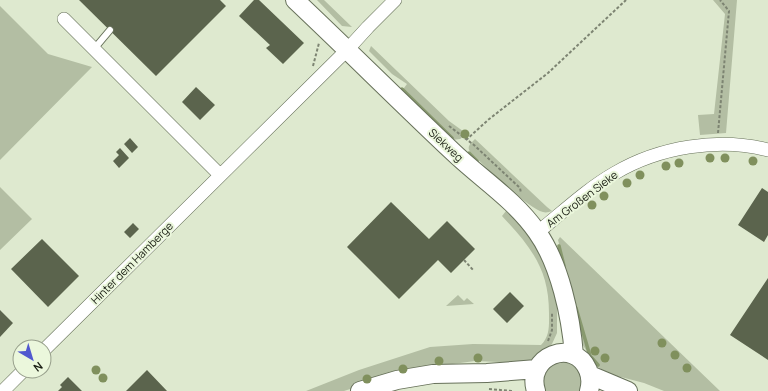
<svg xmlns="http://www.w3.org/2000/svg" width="768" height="391" viewBox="0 0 768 391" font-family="Manrope,sans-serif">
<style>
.green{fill:#b3bea3}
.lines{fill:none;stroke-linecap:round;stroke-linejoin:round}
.stream{stroke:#88996e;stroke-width:3.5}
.building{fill:#5b644d}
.lane-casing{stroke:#67715a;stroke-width:8}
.street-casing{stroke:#67715a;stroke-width:14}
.secondary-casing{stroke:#67715a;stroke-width:20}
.path{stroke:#7d8472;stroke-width:2;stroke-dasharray:3 2;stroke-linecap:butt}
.lane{stroke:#fff;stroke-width:6}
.street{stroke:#fff;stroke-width:13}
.secondary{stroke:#fff;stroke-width:18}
.tree{fill:#80905d}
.labels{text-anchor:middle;stroke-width:4;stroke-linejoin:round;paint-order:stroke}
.street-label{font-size:11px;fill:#181c12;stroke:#ebf7dc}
</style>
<rect width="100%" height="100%" fill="#dee9cf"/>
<path class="green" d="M317 0H324L352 27 342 26Z
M713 0H737L726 133 700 135 698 115 714 114 725 14Z
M0 6 48 54 92 67 0 160Z
M371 46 449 121 467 134 460 139 452 140 399 90 401 88H404L407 84 392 74 369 51Z
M475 139 547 207 552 211C549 212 546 213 543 212 527 208 485 166 471 153 466 147 470 144 475 139Z
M0 187 32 219 0 250Z
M506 211 522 226 545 257 557 301V333L552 344 548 349 531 361 520 363 475 361 445 365 417 369 387 377 344 391H306L359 370 430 347 473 344 541 345C550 336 549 326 549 313 549 269 531 247 502 216Z
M560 237 720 391H664L644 383 621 377 611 376 597 366 589 355 581 342 580 324H578L576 304 558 240Z
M458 295 464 301 467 298 474 304 446 306Z
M559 362C569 362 581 366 582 378 582 382 581 387 581 391H544C541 377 546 367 559 362Z"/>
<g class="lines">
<path class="stream" d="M402 89 452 138
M469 153 477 161
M559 246 564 266
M576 308 590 356 598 365"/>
</g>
<path class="building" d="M79 0H220L226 6 156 76Z
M254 0H259L304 43 283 64 266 48 270 45 239 16Z
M196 87 215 105 200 120 182 102Z
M130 138 138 147 132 153 124 144Z
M120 148 129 158 119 168 113 161 119 155 116 152Z
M762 188 768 192V235L764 242 738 225Z
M391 202 429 239 447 221 475 249 451 273 438 260 399 299 347 247Z
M133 223 139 229 130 238 124 232Z
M42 239 79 276 48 307 11 269Z
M768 278V360L730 335Z
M510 292 524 306 507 323 493 309Z
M0 310 13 323 0 337Z
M147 370 167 391H126Z
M68 377 82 391H58L62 387 60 385Z"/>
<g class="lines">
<g class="lane-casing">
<path id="lane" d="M94 49 110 30"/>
</g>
<g class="street-casing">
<path id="street" d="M64 19 220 175
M538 232C563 212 587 189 615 173 659 147 719 137 768 150
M44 350 347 50 368 27 395 0
M3 391 23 371"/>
</g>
<g class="secondary-casing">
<path id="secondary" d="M295 0C348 50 399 101 452 151 480 178 515 200 537 232 560 264 571 317 574 355
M590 375 628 391
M360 391 397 380 433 374 487 373 537 369
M536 391C525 356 574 337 588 370 591 377 591 384 589 391"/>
</g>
<path class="path" d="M313 66 319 43
M449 126 474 145 520 188 521 193
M718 133 729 11 720 0
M466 140 488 120 548 73 626 0
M464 260 474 271
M548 341 552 330V312
M489 389 512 391"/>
<use href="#lane" class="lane"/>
<use href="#street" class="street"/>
<use href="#secondary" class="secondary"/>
</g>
<g class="tree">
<circle cx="465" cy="134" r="4.5"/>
<circle cx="710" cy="158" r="4.5"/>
<circle cx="725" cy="158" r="4.5"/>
<circle cx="753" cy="161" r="4.5"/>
<circle cx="679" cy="163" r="4.5"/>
<circle cx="666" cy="166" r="4.5"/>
<circle cx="640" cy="175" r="4.5"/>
<circle cx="627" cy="183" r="4.5"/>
<circle cx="604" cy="196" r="4.5"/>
<circle cx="592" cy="205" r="4.5"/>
<circle cx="662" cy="343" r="4.5"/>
<circle cx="595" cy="351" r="4.5"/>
<circle cx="675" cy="355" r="4.5"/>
<circle cx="478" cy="358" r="4.5"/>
<circle cx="605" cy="358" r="4.5"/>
<circle cx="439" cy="361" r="4.5"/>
<circle cx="687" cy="368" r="4.5"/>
<circle cx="403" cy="369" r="4.5"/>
<circle cx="96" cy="370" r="4.5"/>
<circle cx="103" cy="378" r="4.5"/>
<circle cx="367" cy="379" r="4.5"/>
</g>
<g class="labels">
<g class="street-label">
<text transform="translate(446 145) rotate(43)" y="4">Siekweg</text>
<text transform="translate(582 199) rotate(-37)" y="4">Am Großen Sieke</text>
<text transform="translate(132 263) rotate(-45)" y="4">Hinter dem Hamberge</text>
</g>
</g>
<g transform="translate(32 359) rotate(142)"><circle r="19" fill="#ebf7dc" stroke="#979f8b"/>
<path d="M0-3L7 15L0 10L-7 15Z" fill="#5158cf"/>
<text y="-6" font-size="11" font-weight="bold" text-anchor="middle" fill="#181c12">N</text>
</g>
</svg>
